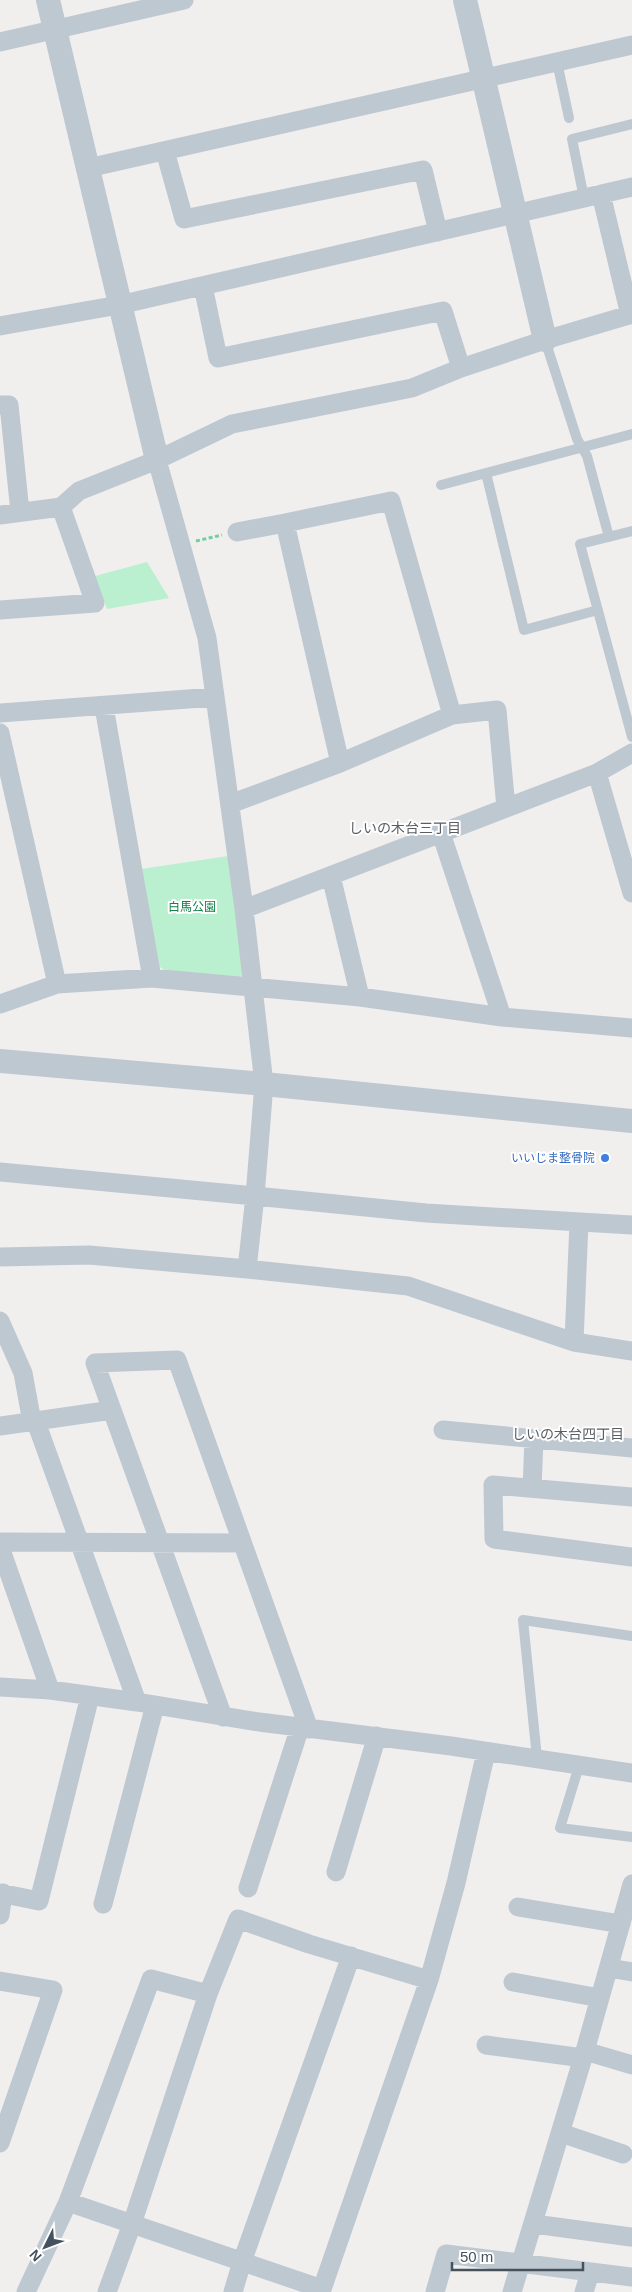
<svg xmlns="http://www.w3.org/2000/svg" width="632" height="2292" viewBox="0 0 632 2292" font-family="Helvetica,'Noto Sans JP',sans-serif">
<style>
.green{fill:#baf0cf}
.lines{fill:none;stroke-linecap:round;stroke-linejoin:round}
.path{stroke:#71cfa1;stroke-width:3;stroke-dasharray:4 2.5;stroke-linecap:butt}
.service{stroke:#bec8d1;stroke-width:10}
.minor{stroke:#bec8d1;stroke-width:19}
.tertiary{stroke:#bec8d1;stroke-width:24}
.shop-dot{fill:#3f7fe0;stroke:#fff;stroke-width:2}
.labels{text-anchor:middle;stroke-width:4;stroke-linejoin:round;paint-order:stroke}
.park-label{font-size:12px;fill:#14804a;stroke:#fff}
.shop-label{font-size:12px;fill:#366cbe;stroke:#fff;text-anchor:end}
.neighbourhood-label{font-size:14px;fill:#5a5e63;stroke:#fff}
</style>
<rect width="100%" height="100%" fill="#f1eeee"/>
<path class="green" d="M147 562 169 598 107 609 95 576Z
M228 856 244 973 239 978 166 972 159 966 141 869Z"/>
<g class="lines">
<path class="path" d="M196 541 222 535"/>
<path class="service" d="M557 62 569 118
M584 198 572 139 632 124
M545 340 577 439 587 456 609 537
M486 473 524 630 598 610
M441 485 632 434
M632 531 580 544 632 737
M537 1758 523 1620 632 1636
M579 1766 560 1828 632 1837"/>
<path class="minor" d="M0 42 184 0
M165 151 184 219 423 170 438 232
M88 168 632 45
M601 194 630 315
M203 286 218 358 443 311 461 368
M0 326 119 305 632 187
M0 405H9L20 512
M157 460 207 638 244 909 264 1084 255 1196 426 1213 632 1225
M0 515 61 507 79 491 157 460 232 424 412 388 461 368 545 340 632 314
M237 532 285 523
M0 610 95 603 61 507
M104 707 152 978
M0 713 215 697
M0 733 57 984
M340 763 285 523 391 501 452 715
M597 773 632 893
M230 804 340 763 452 715 497 710 506 808
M441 833 502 1017
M331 876 360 997
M244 909 597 773 632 753
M0 1004 57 984 152 978 360 997 502 1017 632 1028
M0 1172 255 1196 247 1269
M0 1257 89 1255 247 1269 408 1286 574 1342 632 1351
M0 1321 23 1373 32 1422
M574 1342 579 1222
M36 1422 137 1702
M0 1426 112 1410
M443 1430 632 1448
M532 1488 534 1439
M632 1497 493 1485 494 1539 632 1557
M0 1542 241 1543
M0 1547 50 1690
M0 1687 50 1690 137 1702 259 1722 451 1746 632 1773
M223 1717 95 1363 177 1360 309 1729
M336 1872 377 1736
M248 1888 300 1727
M0 1893 39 1901 90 1696
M103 1904 155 1705
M518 1907 621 1924
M0 1915 3 1893
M609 1968 632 1972
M0 1981 53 1990 0 2143
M513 1982 600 1998
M486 2045 583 2058
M585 2051 632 2065
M561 2133 623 2154
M68 2202 322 2289
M534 2224 631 2237
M26 2292 68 2202 151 1979 208 1994 238 1919 309 1944 429 1980
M107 2292 132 2224 208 1994
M233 2292 242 2262 351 1956
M321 2292 429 1980 456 1883 486 1752
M435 2292 446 2254 632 2277
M512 2292 585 2051 632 1884
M584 2292 590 2273"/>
<path class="tertiary" d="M48 0 157 460
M465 0 545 340
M0 1061 264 1084 632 1121"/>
</g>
<circle class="shop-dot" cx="605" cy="1158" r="5"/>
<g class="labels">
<g class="park-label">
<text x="192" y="911">白馬公園</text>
</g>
<g class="shop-label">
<text x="595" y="1162">いいじま整骨院</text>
</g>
<g class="neighbourhood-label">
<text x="405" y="833">しいの木台三丁目</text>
<text x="568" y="1439">しいの木台四丁目</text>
</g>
</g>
<g transform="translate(45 2247) rotate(228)" stroke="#ffffff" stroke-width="4" paint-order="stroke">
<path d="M0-4L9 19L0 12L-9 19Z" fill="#45515c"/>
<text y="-8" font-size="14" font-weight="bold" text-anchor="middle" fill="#45515c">N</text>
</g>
<path d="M452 2262v8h131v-8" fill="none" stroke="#45515c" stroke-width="2.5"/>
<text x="460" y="2262" font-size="15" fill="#45515c" stroke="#ffffff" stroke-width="4" paint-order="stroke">50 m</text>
</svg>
